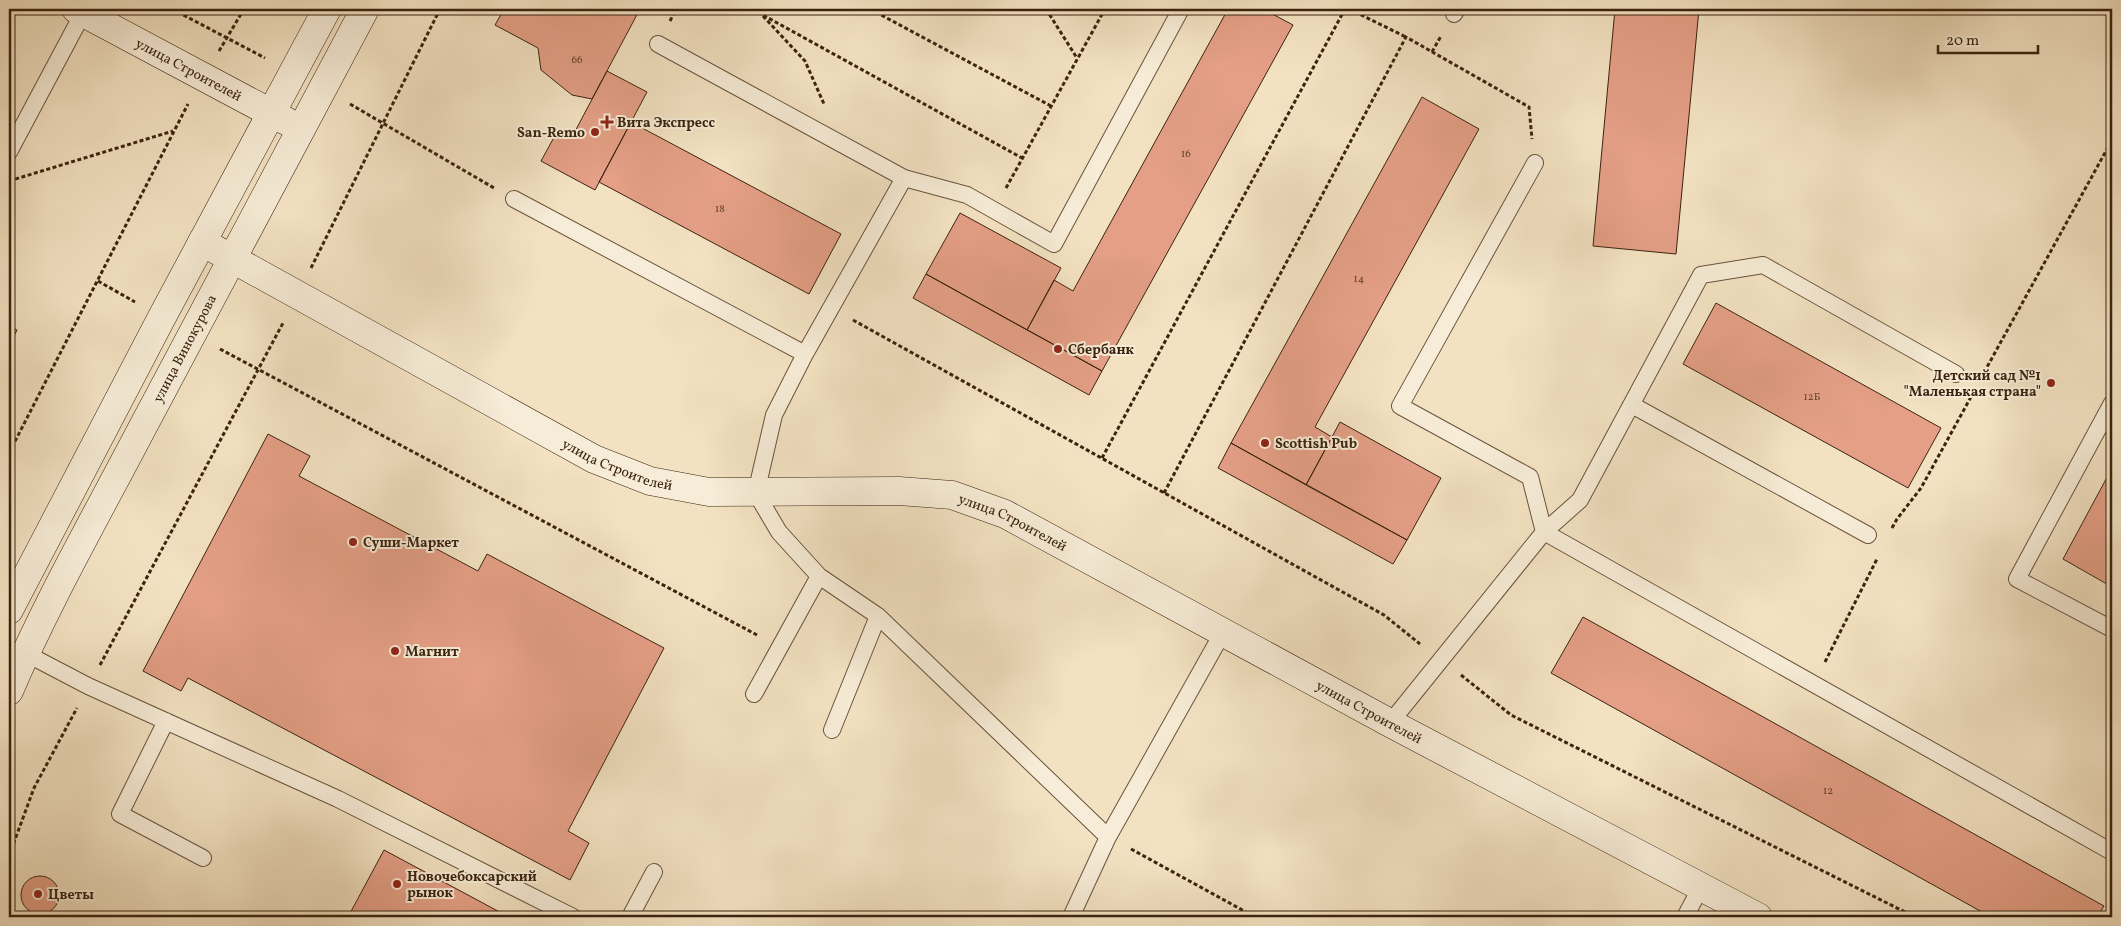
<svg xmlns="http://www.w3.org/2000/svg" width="2121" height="926" viewBox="0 0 2121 926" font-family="Vollkorn,serif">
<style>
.building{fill:#e49f86;stroke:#3b230f}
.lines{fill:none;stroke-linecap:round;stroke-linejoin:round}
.lane-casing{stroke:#69533c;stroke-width:18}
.secondary-casing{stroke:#3b230f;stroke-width:29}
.path{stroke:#3b230f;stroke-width:3;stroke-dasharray:4 2.5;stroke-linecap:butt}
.lane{stroke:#f7ecd7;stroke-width:16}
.secondary{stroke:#f7ecd7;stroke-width:28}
.poi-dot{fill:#8f2418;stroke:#f7ecd7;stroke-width:2}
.labels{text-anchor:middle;stroke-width:4;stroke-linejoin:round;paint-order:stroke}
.number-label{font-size:11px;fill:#65422d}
.street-label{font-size:14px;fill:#3b230f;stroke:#f7ecd7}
.poi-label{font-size:14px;font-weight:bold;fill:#3b230f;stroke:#f7ecd7;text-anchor:start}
</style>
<rect width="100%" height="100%" fill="#f3e2c2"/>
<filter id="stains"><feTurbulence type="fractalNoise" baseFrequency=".004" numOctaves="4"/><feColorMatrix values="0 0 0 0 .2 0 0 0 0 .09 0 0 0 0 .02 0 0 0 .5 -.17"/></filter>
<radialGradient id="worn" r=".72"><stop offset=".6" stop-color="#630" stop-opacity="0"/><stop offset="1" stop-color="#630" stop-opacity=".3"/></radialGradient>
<path class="building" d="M504 9H640L592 99 572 95 541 70 538 48 495 25Z
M1228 9H1263L1293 25 1102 371 1027 330 1054 280 1073 291Z
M1615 9H1699L1676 254 1593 246Z
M607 71 647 92 595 190 541 161 558 130 572 137Z
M1422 97 1479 129 1315 427 1332 437 1306 485 1231 443Z
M631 122 841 234 809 294 599 182Z
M960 213 1061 268 1027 330 926 274Z
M926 274 1102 371 1089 395 913 298Z
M1716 303 1941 428 1908 488 1683 364Z
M9 326 17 330 9 346Z
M1340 422 1441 478 1407 540 1306 485Z
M268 434 310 456 299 476 478 571 487 554 664 648 568 831 589 843 570 880 188 678 181 691 143 671Z
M1231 443 1407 540 1393 564 1218 468Z
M2112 468V587L2063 559Z
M1583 617 2104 906 2097 917H1991L1551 673Z
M384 850 509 917H348Z
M21 895a19 19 0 1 1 38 0a19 19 0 1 1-38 0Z"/>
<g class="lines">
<g class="lane-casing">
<path id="lane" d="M1454 14 1457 9
M658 44 904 178 967 195 1054 244 1181 9
M9 152 83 13
M1535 163 1400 406 1530 477 1544 532 1580 500 1701 275 1763 265 1956 374
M904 178 805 354 774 415 756 493 779 532 819 576 878 616 1108 837
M514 199 805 354
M2112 403 2017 579 2112 629
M1632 405 1868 535
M25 653 88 686 338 799 573 917
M754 694 819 576
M166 721 120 814 203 858
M1390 723 1544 532 2112 852
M832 730 878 616
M630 917 654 872
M1071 917 1108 837 1223 632
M1685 917 1701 887"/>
</g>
<g class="secondary-casing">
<g id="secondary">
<path id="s1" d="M76 9 286 121"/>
<path id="s2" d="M202 242 594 459 650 481 709 492 899 491 952 495 1005 514 1390 723 1758 917"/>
<path d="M9 610 162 317 327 9"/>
<path id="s3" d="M9 691C46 604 94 520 138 436 213 293 289 151 365 9"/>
</g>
</g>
<path class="path" d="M172 9 265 58
M752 9 1022 158
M870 9 1051 106
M1046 9 1077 58
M1349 9 1406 37
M763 16 805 61 824 104
M670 21 676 9
M219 51 244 9
M1432 52 1441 36
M350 104 494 188
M9 181 173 131
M1006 188 1105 9
M311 268 440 9
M98 281 135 302
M853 320 1384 615 1420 644
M220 349 757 635
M1981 378 2112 140
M9 453 188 104
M1102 458 1345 9
M1164 493 1406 37 1529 107 1532 139
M1892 528 1897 519 1921 488 1972 395
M1825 662 1877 559
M100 665 283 323
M1461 675 1511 715 1915 917
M1131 849 1255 917
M9 856 34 788 77 708"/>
<use href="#lane" class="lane"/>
<use href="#secondary" class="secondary"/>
</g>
<g class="poi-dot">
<path d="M604.5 114.5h5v5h5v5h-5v5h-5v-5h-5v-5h5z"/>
<circle cx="595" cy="132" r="5"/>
<circle cx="1058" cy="349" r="5"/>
<circle cx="2051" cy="383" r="5"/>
<circle cx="1265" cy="443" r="5"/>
<circle cx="353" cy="542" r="5"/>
<circle cx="395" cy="651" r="5"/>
<circle cx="397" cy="884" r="5"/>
<circle cx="38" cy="894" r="5"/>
</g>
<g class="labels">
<g class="number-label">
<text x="577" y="63">66</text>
<text x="1186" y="157">16</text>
<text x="720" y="212">18</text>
<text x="1359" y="282">14</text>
<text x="1812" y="400">12Б</text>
<text x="1828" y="794">12</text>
</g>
<g class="street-label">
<text dy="5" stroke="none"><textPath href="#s1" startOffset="128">улица Строителей</textPath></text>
<text dy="5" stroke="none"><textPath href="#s3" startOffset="385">улица Винокурова</textPath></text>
<text dy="5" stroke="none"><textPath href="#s2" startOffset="472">улица Строителей</textPath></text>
<text dy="5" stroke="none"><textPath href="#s2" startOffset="878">улица Строителей</textPath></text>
<text dy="5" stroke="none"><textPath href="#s2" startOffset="1282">улица Строителей</textPath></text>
</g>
<g class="poi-label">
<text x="617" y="127">Вита Экспресс</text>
<text x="585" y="137" text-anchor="end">San-Remo</text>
<text x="1068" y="354">Сбербанк</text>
<text x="2041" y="380" text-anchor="end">Детский сад №1<tspan x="2041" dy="16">"Маленькая страна"</tspan></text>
<text x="1275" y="448">Scottish Pub</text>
<text x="363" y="547">Суши-Маркет</text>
<text x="405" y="656">Магнит</text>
<text x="407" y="881">Новочебоксарский<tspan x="407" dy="16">рынок</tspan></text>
<text x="48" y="899">Цветы</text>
</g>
</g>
<rect width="2121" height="926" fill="none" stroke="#f3e2c2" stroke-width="30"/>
<rect x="10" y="10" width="2101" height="906" fill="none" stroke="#3b230f" stroke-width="2.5"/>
<rect x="15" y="15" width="2091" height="896" fill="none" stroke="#3b230f"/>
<path d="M1938 45v8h100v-8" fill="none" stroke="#3b230f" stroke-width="2.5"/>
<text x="1946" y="45" font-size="15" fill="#3b230f" stroke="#f7ecd7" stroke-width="4" paint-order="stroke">20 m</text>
<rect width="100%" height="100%" filter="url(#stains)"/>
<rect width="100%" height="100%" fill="url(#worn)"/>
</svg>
